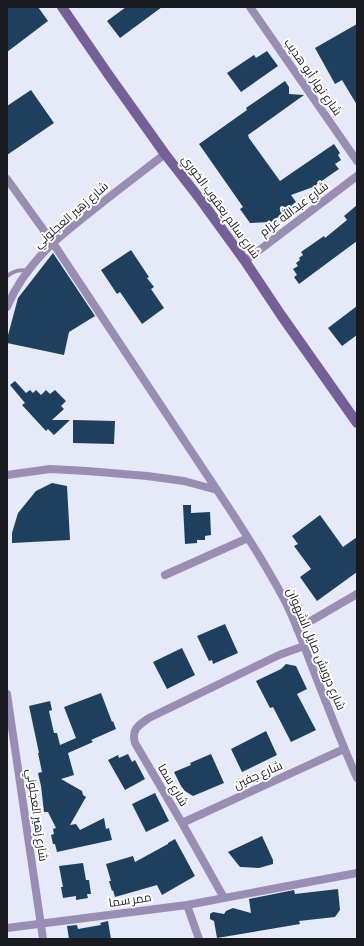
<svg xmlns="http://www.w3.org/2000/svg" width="364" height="946" viewBox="0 0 364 946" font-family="Commissioner,Cairo,sans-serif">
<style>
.building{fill:#1f3f5f}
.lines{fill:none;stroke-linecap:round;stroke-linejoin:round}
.lane{stroke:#9a8db3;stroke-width:4}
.street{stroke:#9a8db3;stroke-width:8}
.secondary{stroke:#746097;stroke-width:10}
.labels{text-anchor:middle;stroke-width:4;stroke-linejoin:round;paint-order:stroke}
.street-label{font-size:12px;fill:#1a1b20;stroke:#fff}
</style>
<rect width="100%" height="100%" fill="#e5e9f8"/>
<path class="building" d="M7 7H38L48 21 7 52Z
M126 7H162L120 38 107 21Z
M357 24V105L342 80 335 84 315 48Z
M267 51 278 66 241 92 227 73 254 55 256 58Z
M285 81 289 87V94L304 95 248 135 249 138 280 181 334 144 340 153 338 155 341 160 335 164 339 169 313 187 291 195 296 202 292 205 293 207 271 222 250 223 240 209 243 207 199 144 247 110 246 108Z
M31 90 54 123 7 155V106Z
M357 205V241L299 284 294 277 297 275 293 269 298 266 296 263 300 260 299 258 303 255 301 252 324 236 325 238 347 220 344 216Z
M131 250 149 277 147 278 154 287 151 289 164 308 142 324 120 292 117 294 101 270Z
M53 253 95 316 69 332 64 355 7 343V339L18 298Z
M357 306V335L342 346 328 328Z
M15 381 26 393 30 390 33 393 36 390 41 395 46 390 50 394 55 390 66 401 61 406 64 409 52 420H70L54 435 48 429 46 431 22 405 25 403 10 385Z
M73 420 115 421 114 444 73 443Z
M52 483 67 486 70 540 12 543V533L18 513 36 491Z
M183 505H191V513L210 512 211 535 205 536V540H197V543L185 544Z
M320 515 343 547 357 537V572L317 601 300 577 311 569 294 546 298 544 292 536Z
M225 624 238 653 213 664 212 660 209 661 197 636Z
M182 648 195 675 167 689 153 662Z
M286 664 296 666 307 689 297 694 316 730 291 742 273 707 270 708 256 681 281 669Z
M101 693 112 722 113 721 116 729 91 740 93 742 68 753 74 775 61 779 82 791 83 795 86 797 70 825 76 824 80 830 104 818 106 829 109 828 112 840 57 852 55 844H53L51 835 54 834 53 829 56 828 48 812H44L41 786 38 773 42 772 38 753H39L29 706 50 701 52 710 49 711 54 733H57L60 745 76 738 64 707Z
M266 731 277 755 242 772 231 749Z
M128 754 132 762 135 760 145 779 125 790 108 760 118 755 119 758Z
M211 754 224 783 193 796 185 791 181 786 174 772 191 765 190 763Z
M155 793 169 821 146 832 132 804Z
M262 836 273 860V864L259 868 240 867 228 852Z
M175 839 195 876 162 895 157 885 115 897 113 890 112 891 109 881H111L106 864 133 856 135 862 168 844V843Z
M83 863 86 880H89L91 894H87L88 898 76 900V896L63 898 61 887H63L59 866Z
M338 889 340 910 335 917 299 921 300 924 217 938 214 921 210 919V914L213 912 224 914 226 911 233 908 251 913 249 899 294 890 295 894Z
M108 921 111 939H69L67 926 77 925 78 929 101 925 100 923Z"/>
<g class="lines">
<path class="lane" d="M7 276C14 271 19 269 28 271"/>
<path class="street" d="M250 7 357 161
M7 179 53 243 217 490
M245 261 357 176
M7 307C17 283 34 261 53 243 63 234 73 226 83 218 110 196 138 175 165 154
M7 475 50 469 87 471 147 476 184 481 217 490C241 526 265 563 285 601 296 623 304 646 313 669 327 705 341 742 357 778
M165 575 248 538
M297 629 357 594
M7 694 43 939
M182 823 344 749
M224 898 182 823 135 743C131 729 139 725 149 718L279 655 304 646
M187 905 199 939
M7 928 187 905 357 873"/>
<path class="secondary" d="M62 7 108 74 165 154 200 199 245 261 281 315 357 423"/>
</g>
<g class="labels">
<g class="street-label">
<text transform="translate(313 77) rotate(55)" y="4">شارع نهار أبو هديب</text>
<text transform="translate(221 207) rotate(54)" y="4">شارع سالم يعقوب الخوري</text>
<text transform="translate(294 209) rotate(-37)" y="4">شارع عبدالله عزام</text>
<text transform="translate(71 215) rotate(-41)" y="4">شارع زهير العجلوني</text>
<text transform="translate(316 649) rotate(67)" y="4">شارع درويش صايل الشهوان</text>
<text transform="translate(258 775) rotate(-24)" y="4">شارع جفين</text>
<text transform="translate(173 785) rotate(59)" y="4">شارع سما</text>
<text transform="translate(37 815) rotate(82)" y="4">شارع زهير العجلوني</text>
<text transform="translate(130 900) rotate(-8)" y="4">ممر سما</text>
</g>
</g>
<rect width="364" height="946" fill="none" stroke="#1a1b20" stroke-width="16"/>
</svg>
